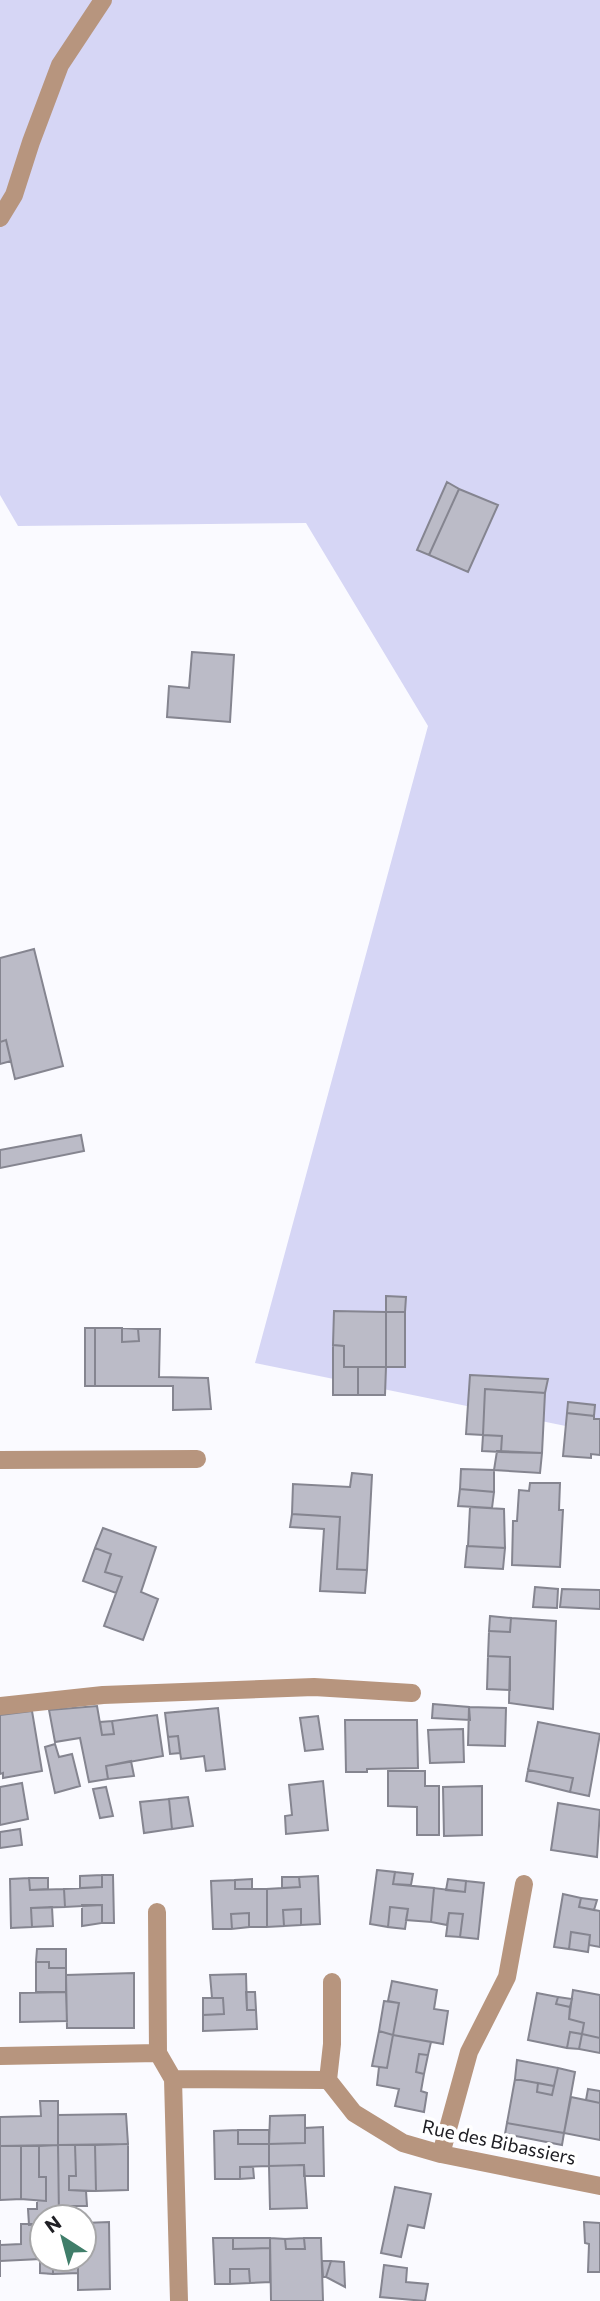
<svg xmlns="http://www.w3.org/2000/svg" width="600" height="2301" viewBox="0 0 600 2301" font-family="Commissioner,sans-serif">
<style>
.green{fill:#d6d6f5}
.building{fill:#bbbbc7;stroke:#858590;stroke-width:2}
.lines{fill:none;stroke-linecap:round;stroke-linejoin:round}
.minor{stroke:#b7957e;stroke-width:18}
.labels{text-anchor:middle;stroke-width:7;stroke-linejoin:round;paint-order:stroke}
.street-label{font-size:19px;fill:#202025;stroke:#fff}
</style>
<rect width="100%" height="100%" fill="#fafaff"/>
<path class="green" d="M0 0H600V1433L255 1363 428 726 306 523 18 526 0 495Z"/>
<path class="building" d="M447 482 459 489 429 555 417 550Z
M459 489 498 505 468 572 429 555Z
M192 652 234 655 230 722 167 717 169 686 189 688Z
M34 949 63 1066 15 1079 6 1040 0 1042V958Z
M6 1040 11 1061 0 1064V1042Z
M81 1135 84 1151 0 1168V1150Z
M386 1296 406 1297 405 1312H386Z
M334 1311 386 1312V1367H344V1346L333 1345Z
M386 1312H405V1367H386Z
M85 1328H95V1386H85Z
M95 1328H122V1342L139 1341 138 1329H160L159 1377 208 1378 211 1409 173 1410V1386H95Z
M122 1328 138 1329 139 1341 122 1342Z
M333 1345 344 1346V1367H358V1395H333Z
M358 1367H386L385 1395H358Z
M470 1375 548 1379 545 1393 485 1389 483 1435 466 1434Z
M485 1389 545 1393 542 1453 501 1452 502 1436 483 1435Z
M568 1402 595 1405 594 1416 567 1413Z
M567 1413 594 1416V1419H600V1455L591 1454V1458L563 1456Z
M483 1435 502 1436 501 1452 482 1451Z
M497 1451 542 1453 540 1473 494 1470Z
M461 1469 494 1470V1492L460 1489Z
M352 1473 372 1475 367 1570 337 1569 340 1517 292 1514 293 1484 350 1487Z
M530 1483H560L559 1510H563L560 1567 512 1565 513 1521H517L519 1490 529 1491Z
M460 1489 494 1492 492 1508 458 1506Z
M470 1507 504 1509 505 1548 468 1546Z
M292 1514 340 1517 337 1569 367 1570 365 1593 320 1591 324 1529 290 1527Z
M103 1528 156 1547 141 1592 158 1599 143 1640 104 1626 122 1577 105 1572 111 1554 95 1548Z
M467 1546 505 1548 503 1569 465 1567Z
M95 1548 111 1554 105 1572 122 1577 116 1593 83 1581Z
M535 1587 558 1589 557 1608 533 1607Z
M562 1589 600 1590V1609L560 1607Z
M490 1616 511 1618 510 1632 489 1631Z
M511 1618 556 1621 553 1709 509 1703 510 1657 488 1656 489 1631 510 1632Z
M488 1656 510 1657V1690L487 1689Z
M433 1704 469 1707 470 1720 432 1718Z
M97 1706 102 1735 114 1734 112 1721 157 1715 163 1756 106 1766 108 1779 89 1782 80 1738 55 1742 49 1710Z
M469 1707 506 1708 505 1746 468 1745Z
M218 1708 225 1769 206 1771 204 1756 181 1759 178 1736 168 1737 165 1713Z
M32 1711 42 1771 3 1778V1773L0 1774V1715Z
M318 1716 323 1749 305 1751 300 1718Z
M345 1720H417L418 1768 367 1769V1772H346Z
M112 1721 114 1734 102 1735 100 1722Z
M538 1722 600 1734 589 1796 570 1792 573 1778 528 1770Z
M463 1729 464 1762 430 1763 428 1730Z
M178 1736 180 1753 170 1754 168 1737Z
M55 1744 59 1757 72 1754 80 1786 55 1793 45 1747Z
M131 1761 134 1776 108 1779 106 1766Z
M528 1770 573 1778 570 1792 526 1781Z
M388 1771H425V1786H439V1835H417V1807L388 1806Z
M323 1781 328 1830 286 1834 285 1816 292 1815 289 1785Z
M22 1783 28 1819 0 1825V1787Z
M482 1786V1835L444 1836 443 1787Z
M106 1787 113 1816 100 1818 93 1789Z
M188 1797 193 1826 172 1829 169 1799Z
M169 1799 172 1829 144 1833 140 1802Z
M558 1803 600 1810 597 1857 551 1850Z
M20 1829 22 1845 0 1848V1832Z
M377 1870 395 1872 393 1884 434 1888 431 1922 406 1920 408 1909 390 1907 388 1927 370 1924Z
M395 1872 413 1874 411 1885 393 1884Z
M102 1875H113L114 1923H102V1905L65 1907 64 1889 102 1887Z
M102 1875V1887L80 1888V1876Z
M318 1876 320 1924 301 1925V1909L283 1910 284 1926 267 1927V1889L300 1887 299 1877Z
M282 1877H299L300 1887 282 1888Z
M29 1878 30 1890 64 1889 65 1907 31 1908 32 1927 11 1928 10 1879Z
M29 1878H48V1889L30 1890Z
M252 1879V1889H235V1880Z
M448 1879 466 1881 465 1892 446 1890Z
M235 1880V1889H267V1927H249V1913L231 1914 232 1929H213L211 1881Z
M466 1881 484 1883 478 1939 460 1937 463 1914 449 1913 447 1925 431 1922 434 1888 465 1892Z
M563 1894 581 1898 579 1907 600 1911V1947L589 1945 590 1935 571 1932 569 1949 554 1947Z
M581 1898 597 1900 594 1910 579 1907Z
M82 1905H102V1923L82 1926Z
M52 1907 53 1926 32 1927 31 1908Z
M390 1907 408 1909 405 1929 388 1927Z
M301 1909V1925L284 1926 283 1910Z
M249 1913V1927L232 1929 231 1914Z
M449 1913 463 1914 460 1937 446 1936Z
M571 1932 590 1935 588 1952 569 1949Z
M37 1949H66V1968H49V1962H36Z
M36 1962H49V1968H66V1992H36Z
M134 1973V2028H67L66 1975Z
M246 1974 247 2010H256L257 2029 203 2031V2015L224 2014 223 1998H212L210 1975Z
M392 1981 437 1990 434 2009 448 2011 443 2044 393 2035 399 2003 388 2001Z
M573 1990 600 1995V2038L582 2034 584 2023 569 2019Z
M66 1992 67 2021 20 2022V1993Z
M246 1992H255L256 2010H247Z
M537 1993 558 1997 556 2004 570 2007 569 2019 584 2023 582 2034 570 2032 567 2048 528 2040Z
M558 1997 572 1999 570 2007 556 2004Z
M203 1998H223L224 2014 203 2015Z
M384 2001 399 2003 393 2035 379 2031Z
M379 2031 393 2035 387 2068 372 2066Z
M570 2032 582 2034 579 2049 567 2048Z
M582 2034 600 2038V2053L579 2049Z
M393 2035 431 2042 428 2055 419 2054 416 2072 424 2074 421 2091 427 2093 424 2112 395 2106 399 2089 377 2085 379 2067 387 2068Z
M419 2054 428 2055 424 2074 416 2072Z
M517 2060 558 2068 554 2086 515 2079Z
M558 2068 575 2072 564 2133 507 2123 515 2079 538 2083 537 2092 552 2095Z
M538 2083 554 2086 552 2095 537 2092Z
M588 2089 600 2091V2103L586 2100Z
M571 2097 600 2103V2140L564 2133Z
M40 2101H58V2145L0 2146V2117L41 2116Z
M126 2114 128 2144 58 2145V2115Z
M305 2115V2143L269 2144 270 2116Z
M507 2123 564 2133 562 2145 505 2134Z
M323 2127 324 2176H304V2165L269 2166V2144L305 2143V2128Z
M238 2130H269V2144H238Z
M238 2130V2144H269V2166L240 2167V2179H215L214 2131Z
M128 2144V2190L96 2191 95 2145Z
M58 2145H75L76 2176H69V2190L86 2191 87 2206H67V2217H59Z
M58 2145 59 2217H42V2224L29 2225 28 2209H37V2201H46V2177H39V2146Z
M75 2145H95L96 2191 69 2190V2176H76Z
M0 2146H21V2199L0 2200Z
M21 2146H39V2177H46V2201L21 2199Z
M304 2165 307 2208 270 2209 269 2166Z
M240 2167H253L254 2178 240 2179Z
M395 2187 431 2194 424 2228 408 2225 401 2257 381 2253Z
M109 2222 110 2289 78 2290V2259H84V2223Z
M584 2222 600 2223V2272H588L589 2244 585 2243Z
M21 2224H40V2259L0 2261V2277V2240V2245L21 2244Z
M40 2224H42V2259H53V2274L40 2273Z
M213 2238H233V2249L270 2248V2282L250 2283 249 2269H230V2284H215Z
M233 2238H270V2248L233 2249Z
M270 2238 285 2239 286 2249H305L304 2238H321L323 2301H271Z
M304 2238 305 2249H286L285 2239Z
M53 2259H78V2273L53 2274Z
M322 2261H331L326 2277H323Z
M331 2261 344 2262 345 2287 326 2277Z
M384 2265 407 2268 406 2282 428 2284 425 2301 380 2297Z
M230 2269H249L250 2283 230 2284Z"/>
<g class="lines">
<path class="minor" d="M0 218 14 195 31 142 60 65 103 0
M0 1460 197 1459
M0 1706 103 1695 314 1687 412 1693
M157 1912 158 2053 173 2079 179 2301
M332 1982V2044L328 2080 354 2113 403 2143 441 2154 600 2186
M0 2056 158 2053
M173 2079 328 2080
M441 2154 469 2052 507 1977 524 1884"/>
</g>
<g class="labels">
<g class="street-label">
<text transform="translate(499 2142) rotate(12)" y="7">Rue des Bibassiers</text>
</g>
</g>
<g transform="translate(63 2238) rotate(324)"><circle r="33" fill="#ffffff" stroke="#a6a6a8" stroke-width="2"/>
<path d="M0-5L12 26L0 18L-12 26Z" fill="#407e6a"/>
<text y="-10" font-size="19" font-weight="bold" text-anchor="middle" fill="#202025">N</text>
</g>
</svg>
